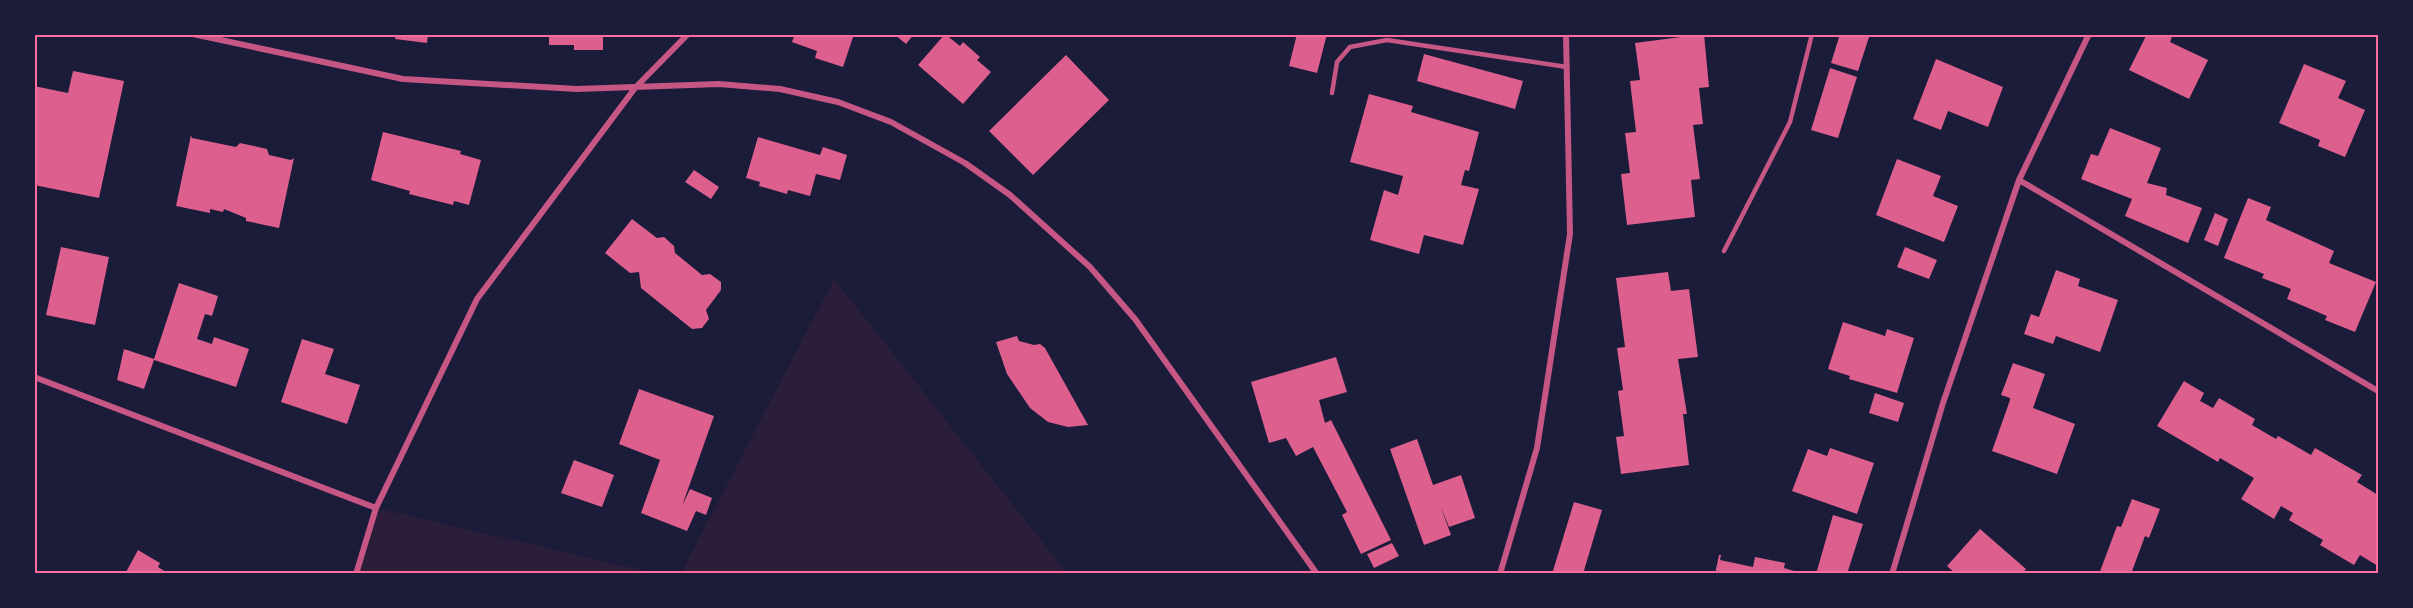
<svg xmlns="http://www.w3.org/2000/svg" width="2413" height="608" viewBox="0 0 2413 608" font-family="Lato,sans-serif">
<style>
.green{fill:#2a1e3b}
.building{fill:#dd5f8e}
.lines{fill:none;stroke-linecap:round;stroke-linejoin:round}
.service{stroke:#c65784;stroke-width:4.5}
.minor{stroke:#c65784;stroke-width:6}
.neatline{fill:none;stroke:#ff6b9d;stroke-width:2}
</style>
<rect width="100%" height="100%" fill="#1b1b3a"/>
<path class="green" d="M834 279 1067 573H681Z
M376 508 654 573 356 574Z"/>
<path class="building" d="M396 34H428L427 43 395 39Z
M549 34H603V50H574V45H549Z
M795 34H854L843 67 815 58 817 51 792 42Z
M894 34H914L906 44Z
M945 34 960 46 963 42 980 57 977 60 991 72 963 104 918 65Z
M1297 34H1327L1317 73 1289 66Z
M1704 34 1709 87 1699 88 1703 124 1693 125 1700 179 1691 180 1695 217 1627 225 1621 174 1630 173 1625 133 1636 132 1630 81 1640 80 1635 43Z
M1840 34H1870L1858 71 1831 63Z
M2147 34H2173L2170 42 2208 60 2189 99 2129 70Z
M1424 54 1523 81 1515 109 1417 81Z
M1066 55 1109 100 1033 175 989 131Z
M1936 59 2003 87 1988 127 1948 111 1941 130 1913 119Z
M2304 64 2346 81 2338 98 2365 110 2345 157 2318 146 2320 140 2279 123Z
M1830 68 1857 77 1838 138 1811 130Z
M73 71 124 81 99 198 34 185V86L68 93Z
M1369 94 1413 106 1411 112 1479 132 1469 171 1465 170 1461 185 1479 189 1463 245 1424 235 1419 254 1370 240 1384 190 1398 195 1403 176 1350 162Z
M2110 128 2161 148 2147 183 2167 188 2166 195 2202 208 2188 243 2125 216 2132 199 2081 179 2091 154 2098 156Z
M383 132 461 151 460 154 481 160 469 205 454 201 453 205 409 194 410 191 371 180Z
M191 135 192 138 236 147 240 143 267 149 269 155 291 160 294 158 279 228 246 221V218L224 209 223 212 210 209V213L176 206Z
M758 137 820 155 823 147 847 155 840 180 816 174 810 196 788 190 787 194 759 186 760 182 746 178Z
M1897 159 1941 176 1933 196 1958 206 1944 242 1876 215Z
M694 170 719 187 711 199 685 182Z
M2248 198 2271 207 2266 220 2334 251 2329 263 2376 282 2355 332 2325 320 2327 316 2287 299 2291 289 2262 278 2264 274 2224 258Z
M2215 213 2228 219 2218 246 2204 240Z
M632 219 657 238 664 237 674 246 675 253 702 275 710 274 721 282V290L706 310 709 319 702 328 692 329 641 288 639 272 630 273 605 253Z
M61 247 109 257 95 325 46 315Z
M1905 247 1937 260 1929 279 1897 267Z
M2056 270 2080 279 2078 286 2118 300 2100 352 2056 336 2053 344 2024 334 2031 314 2039 317Z
M1668 272 1671 291 1689 289 1698 357 1678 359 1687 414H1683L1689 465 1621 474 1616 437 1624 436 1618 391 1623 390 1617 348 1625 347 1616 278Z
M179 283 218 296 212 316 205 314 197 339 212 344 214 337 249 349 236 387 154 360 144 389 117 380 124 349 154 359Z
M1843 322 1885 336 1887 329 1914 338 1897 393 1849 379 1850 376 1828 369Z
M1017 336 1019 341 1034 345 1040 344 1045 348 1088 425 1068 427 1048 422 1030 408 1007 374 996 342Z
M302 339 334 349 325 374 360 385 347 424 281 402Z
M1336 357 1347 392 1319 400 1325 423 1331 420 1391 540 1361 554 1342 515 1347 512 1313 447 1296 456 1286 438 1269 443 1251 382Z
M2013 363 2045 374 2033 408 2075 424 2057 474 1992 451 2010 400V398L2001 395Z
M2184 381 2204 393 2200 401 2213 408 2219 398 2255 419 2252 425 2276 439 2278 436 2311 455 2315 448 2362 475 2357 482 2378 495V566L2360 555 2354 565 2320 545 2323 540 2289 520 2293 513 2281 506 2274 519 2241 499 2254 478 2220 458 2218 462 2157 426Z
M639 389 714 416 682 506 690 489 712 498 706 515 696 511 687 531 641 513 660 460 619 444Z
M1875 393 1904 403 1898 422 1869 413Z
M1417 439 1433 485 1461 475 1475 518 1449 527 1440 505 1451 535 1424 545 1390 449Z
M1830 448 1874 463 1857 514 1792 491 1808 449 1827 456Z
M574 460 614 475 602 507 561 493Z
M2132 499 2160 509 2149 538 2145 536 2131 574H2099L2117 526 2121 527Z
M1574 502 1602 510 1583 574H1552Z
M1833 515 1863 524 1847 574H1816Z
M1980 529 2026 569 2022 574H1956L1947 566Z
M1392 543 1399 556 1374 568 1367 554Z
M138 550 160 563 158 567 169 574H125Z
M1719 555H1721L1720 560 1753 567 1755 557 1785 563 1784 568 1804 574H1715Z"/>
<g class="lines">
<path class="service" d="M1332 93 1337 62 1350 47 1387 40 1567 67
M1724 251 1790 122 1812 34"/>
<path class="minor" d="M193 34 403 79 577 89 719 84 780 89 838 102 891 122 965 163 1010 195 1090 267 1135 319 1317 574
M2019 180 2378 391
M34 377 376 508
M356 574 376 508 477 299 635 88 688 34
M1500 574 1537 448 1570 234 1566 34
M1892 574 1943 403 2019 180 2089 34"/>
</g>
<rect width="2413" height="608" fill="none" stroke="#1b1b3a" stroke-width="72"/>
<rect x="36" y="36" width="2341" height="536" class="neatline"/>
</svg>
